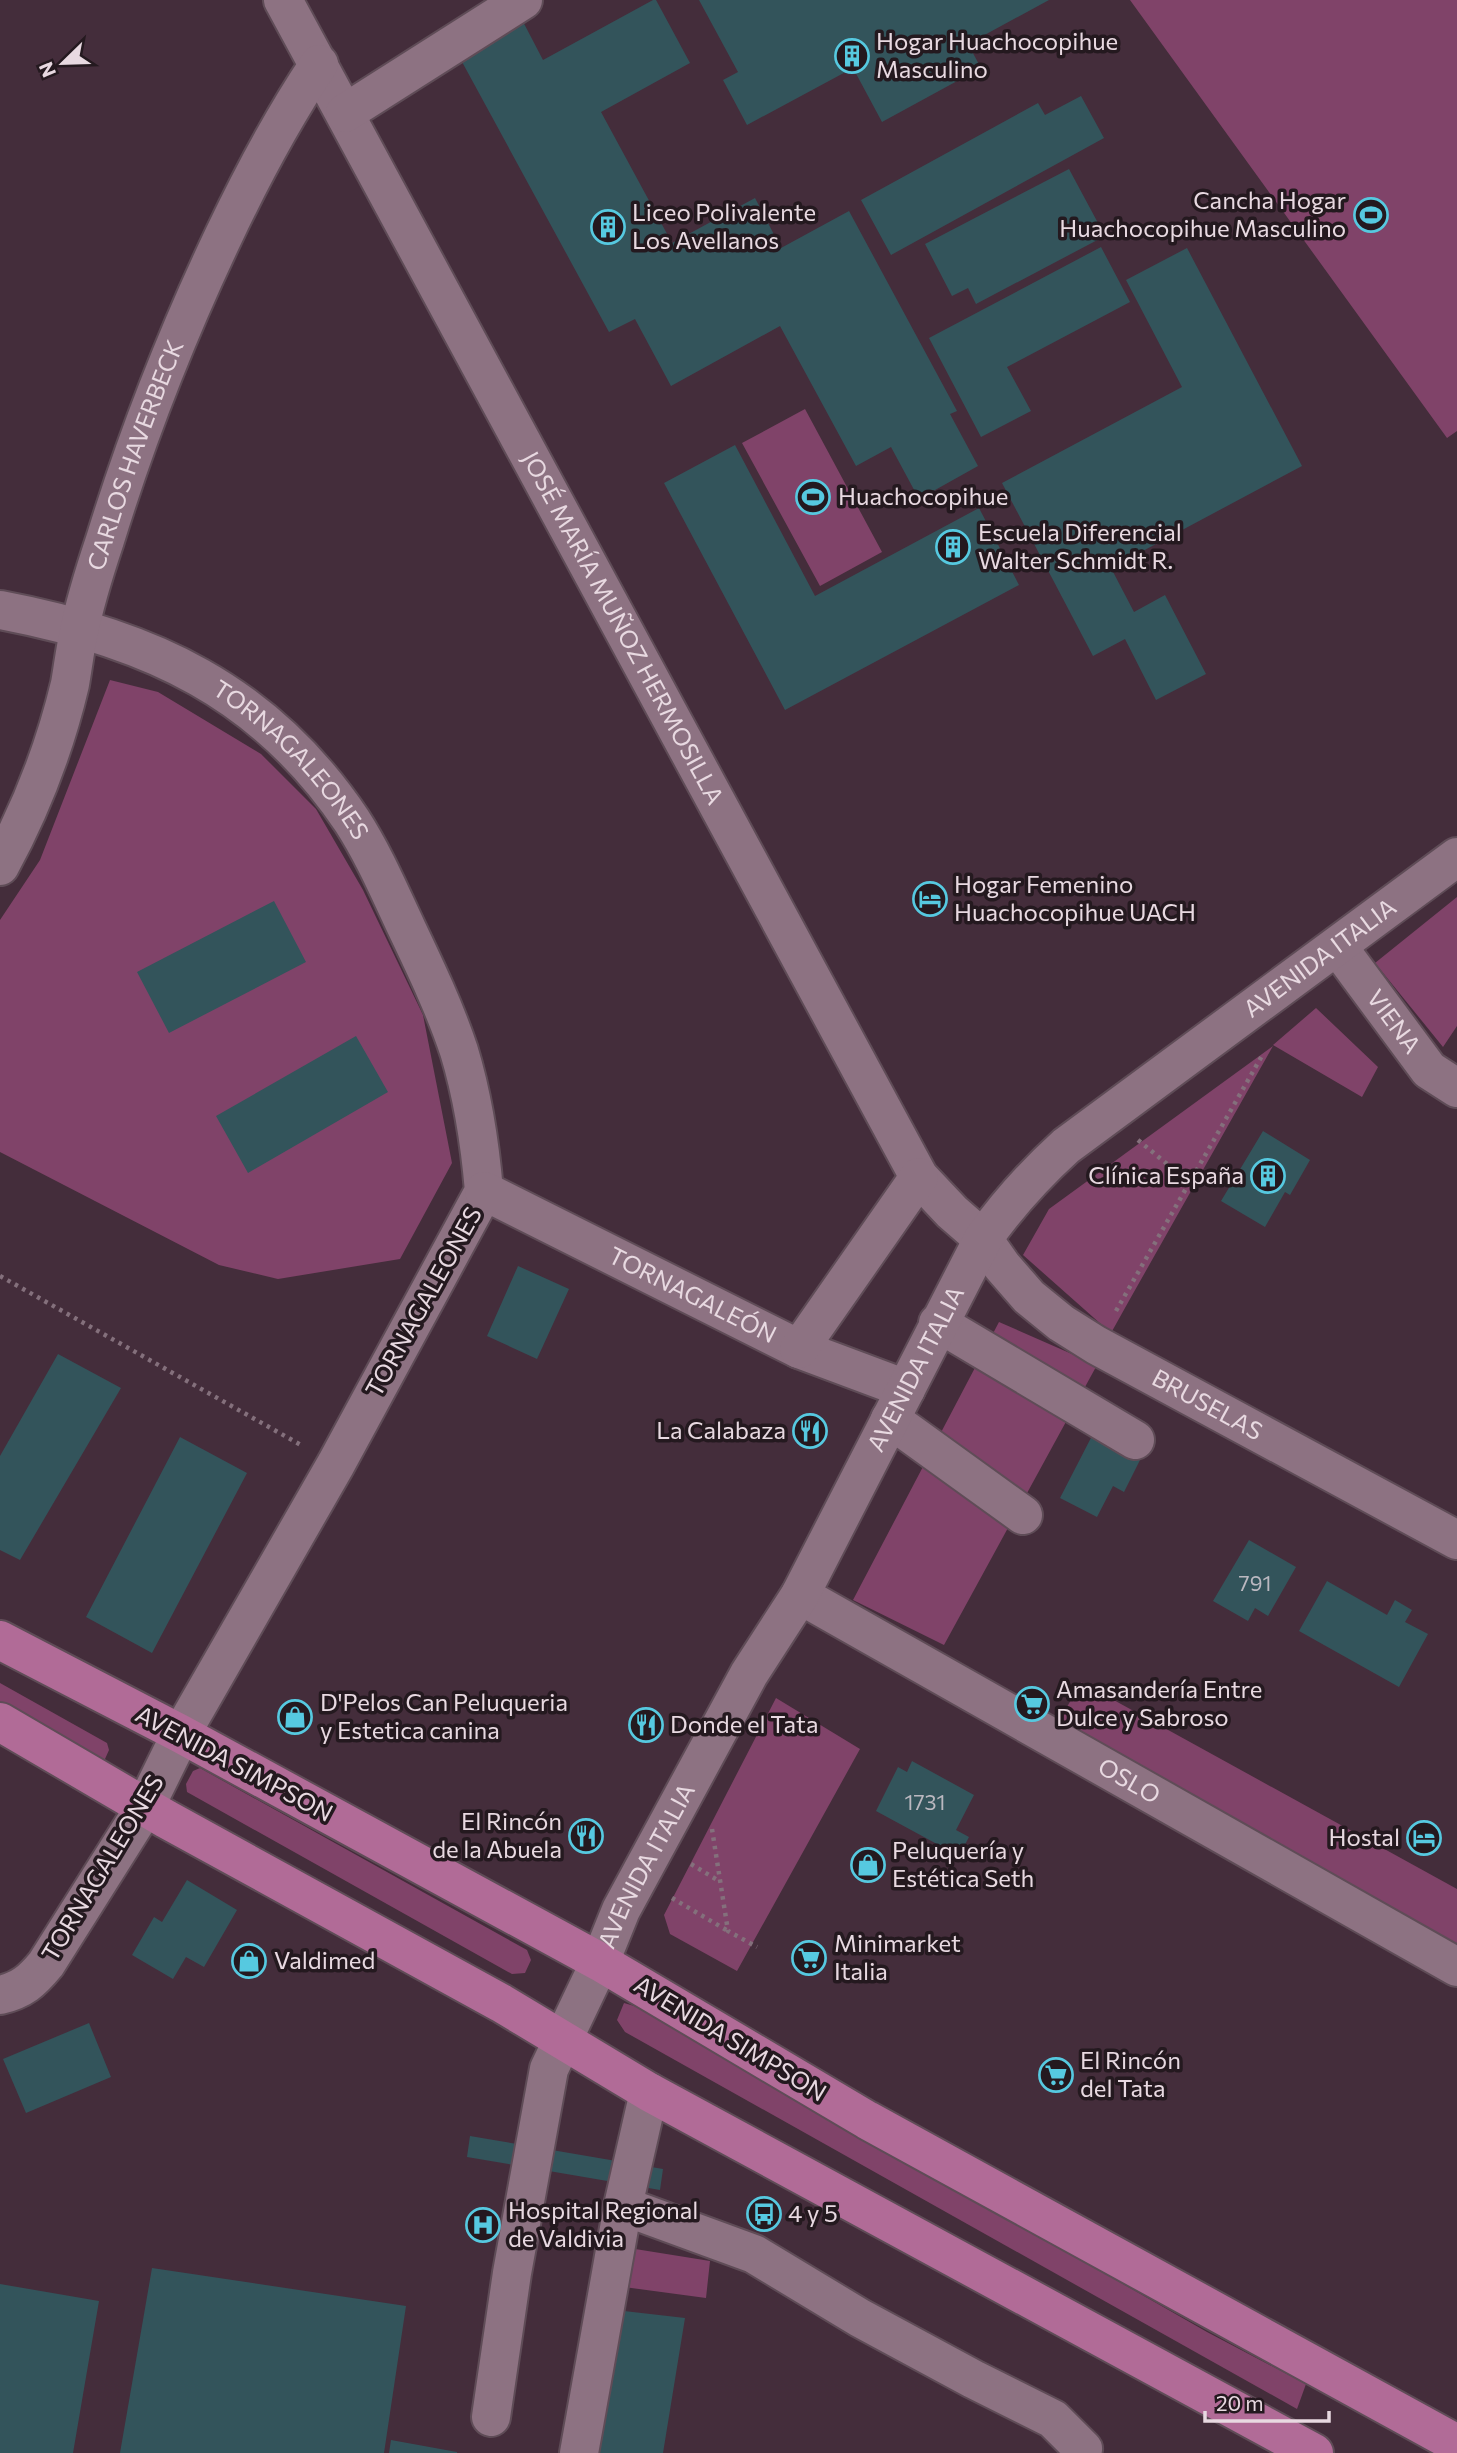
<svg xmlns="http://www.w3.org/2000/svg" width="1457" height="2453" viewBox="0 0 1457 2453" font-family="Commissioner,sans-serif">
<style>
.green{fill:#804369}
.building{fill:#33545b}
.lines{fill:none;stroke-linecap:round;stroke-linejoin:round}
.minor-casing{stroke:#5f4c57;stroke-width:42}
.major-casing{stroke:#5f4c57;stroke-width:42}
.path{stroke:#84707c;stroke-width:4.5;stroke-dasharray:3.5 5;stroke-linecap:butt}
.minor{stroke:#8d7282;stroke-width:38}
.major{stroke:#b16b97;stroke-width:38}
.labels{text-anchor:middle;stroke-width:7;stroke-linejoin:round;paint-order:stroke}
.number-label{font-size:21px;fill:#bbb8c0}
.poi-label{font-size:24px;fill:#e8d9e1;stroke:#24191f;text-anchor:start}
.street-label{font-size:24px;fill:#e8d9e1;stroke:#24191f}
</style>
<rect width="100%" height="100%" fill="#442d3b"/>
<path class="green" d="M1130 0H1457V431L1447 438Z
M805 409 882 552 820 586 742 443Z
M110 680 158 692 261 754 316 809 363 890 423 1015 452 1163 400 1259 278 1279 219 1265 0 1152V920L40 860Z
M1457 897V1026L1443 1047 1375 963Z
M1316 1008 1378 1067 1362 1097 1273 1045Z
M1273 1046 1130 1299 1111 1333 1023 1255 1049 1209Z
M999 1322 1097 1365 944 1645 853 1600Z
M1081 1682 1457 1889V1961L1053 1732Z
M0 1683 107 1743 109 1750 105 1759H95L0 1705Z
M776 1698 860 1749 737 1971 670 1934 664 1915Z
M200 1768 527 1950 531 1960 525 1973 512 1974 187 1792 186 1784 193 1771Z
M624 2003 641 2008 1207 2332 1306 2384 1297 2409 625 2032 617 2020Z
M629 2248 710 2261 706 2298 624 2287Z"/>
<path class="building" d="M653 0H656L690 63 601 112 672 243 755 198 781 248 849 211 957 411 950 414 978 466 919 499 891 447 856 466 780 326 671 386 635 319 609 332 455 49 519 14 543 60Z
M699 0H1049L968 44 981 68 882 122 853 68 747 125 723 80 738 72Z
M1081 96 1104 138 891 255 861 200 1038 103 1045 115Z
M1069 169 1105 236 976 304 968 288 952 296 925 244Z
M1101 247 1130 302 1007 367 1031 411 981 437 929 338Z
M1187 248 1302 466 1111 568 1134 612 1165 595 1206 674 1156 700 1125 639 1093 656 1002 483 1182 387 1126 280Z
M735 445 815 596 979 508 1019 585 785 710 664 483Z
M274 901 306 962 169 1033 137 972Z
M356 1036 388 1092 248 1173 216 1116Z
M1263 1131 1310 1160 1290 1195 1285 1192 1265 1227 1221 1201Z
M518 1266 569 1289 537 1359 487 1336Z
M58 1354 121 1388 20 1560 0 1550V1456Z
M1094 1432 1141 1458 1124 1492 1113 1486 1097 1517 1060 1498Z
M180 1437 247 1473 152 1653 86 1617Z
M1249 1540 1296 1567 1268 1616 1255 1608 1248 1621 1213 1601Z
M1327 1581 1387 1615 1395 1600 1412 1610 1405 1622 1428 1634 1399 1687 1299 1631Z
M912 1761 974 1795 956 1830 969 1837 959 1856 876 1811 898 1767 907 1772Z
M187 1880 237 1910 204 1967 186 1957 173 1979 132 1955 154 1917 162 1922Z
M89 2023 111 2077 26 2113 3 2059Z
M470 2136 663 2169 660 2190 467 2157Z
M152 2268 406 2306 384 2453H120Z
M0 2284 99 2301 73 2453H0Z
M624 2311 685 2318 663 2453H598Z
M391 2440 457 2452V2453H389Z"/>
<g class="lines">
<g class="minor-casing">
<g id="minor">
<path id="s1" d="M283 0 919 1177 952 1212 983 1239 1002 1266 1029 1297 1061 1323 1096 1345 1457 1540"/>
<path d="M345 113 523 0"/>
<path id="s2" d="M0 610C149 638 265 691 352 821 374 855 390 893 407 929 426 969 445 1009 459 1051 473 1097 480 1144 484 1191L336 1464 181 1734 145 1807 46 1964C32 1981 22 1990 0 1995"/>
<path id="s3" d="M0 866C31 809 55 747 70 684 73 667 75 649 79 632 85 601 95 570 105 540 137 436 177 334 224 235 252 176 282 119 319 64"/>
<path id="s4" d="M1338 947 1429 1070 1457 1088"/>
<path id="s5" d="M484 1191 799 1349 906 1389"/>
<path d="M938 1323 1135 1440"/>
<path d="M799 1349 919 1177"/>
<path d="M890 1419 1023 1515"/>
<path id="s6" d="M800 1595 1457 1967"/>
<path d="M623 2206 754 2254 860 2318 973 2379 1053 2419 1083 2449 1082 2453"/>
<path id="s7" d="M491 2417 512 2273 549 2069 600 1962 621 1910 749 1674 800 1595 983 1239C1008 1204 1034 1175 1066 1146L1457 857"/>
<path d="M579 2453 623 2206 649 2092"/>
</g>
</g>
<g class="major-casing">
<path id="major" d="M0 1640 181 1734 600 1962 867 2120 1457 2444
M0 1722 166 1819 501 2003 649 2092 1314 2453"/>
</g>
<path class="path" d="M1138 1140 1189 1182
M0 1276 301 1445
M1116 1311 1263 1054
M712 1829 728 1931 757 1947
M691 1864 719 1881
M672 1898 728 1931"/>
<use href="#minor" class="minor"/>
<use href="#major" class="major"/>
</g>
<defs>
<g id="building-ring" transform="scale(1.75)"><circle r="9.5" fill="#24191f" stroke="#56c9e0" stroke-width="1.5"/><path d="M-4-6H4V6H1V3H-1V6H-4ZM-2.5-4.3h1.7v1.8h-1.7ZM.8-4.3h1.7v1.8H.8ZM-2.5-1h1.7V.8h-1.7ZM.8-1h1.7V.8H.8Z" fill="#56c9e0"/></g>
<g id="stadium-ring" transform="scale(1.75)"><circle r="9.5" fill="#24191f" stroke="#56c9e0" stroke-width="1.5"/><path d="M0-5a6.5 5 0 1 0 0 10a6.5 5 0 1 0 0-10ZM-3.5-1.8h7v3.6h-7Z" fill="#56c9e0"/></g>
<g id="hotel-ring" transform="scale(1.75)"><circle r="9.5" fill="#24191f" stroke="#56c9e0" stroke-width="1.5"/><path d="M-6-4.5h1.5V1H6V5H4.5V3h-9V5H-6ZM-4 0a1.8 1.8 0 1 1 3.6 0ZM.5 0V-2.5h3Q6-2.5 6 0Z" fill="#56c9e0"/></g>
<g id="restaurant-ring" transform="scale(1.75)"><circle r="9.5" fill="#24191f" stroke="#56c9e0" stroke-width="1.5"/><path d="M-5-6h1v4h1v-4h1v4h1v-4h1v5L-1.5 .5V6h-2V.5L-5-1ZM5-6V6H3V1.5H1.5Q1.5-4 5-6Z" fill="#56c9e0"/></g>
<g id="supermarket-ring" transform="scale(1.75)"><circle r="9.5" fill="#24191f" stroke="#56c9e0" stroke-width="1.5"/><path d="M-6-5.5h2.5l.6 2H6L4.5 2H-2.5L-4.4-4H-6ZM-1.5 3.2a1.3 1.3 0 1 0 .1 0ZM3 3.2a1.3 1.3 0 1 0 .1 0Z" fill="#56c9e0"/></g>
<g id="shop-ring" transform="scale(1.75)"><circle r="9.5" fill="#24191f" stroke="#56c9e0" stroke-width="1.5"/><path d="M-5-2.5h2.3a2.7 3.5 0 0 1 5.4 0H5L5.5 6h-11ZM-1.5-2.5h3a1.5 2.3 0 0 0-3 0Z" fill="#56c9e0"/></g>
<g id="bus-ring" transform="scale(1.75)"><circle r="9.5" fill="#24191f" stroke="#56c9e0" stroke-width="1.5"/><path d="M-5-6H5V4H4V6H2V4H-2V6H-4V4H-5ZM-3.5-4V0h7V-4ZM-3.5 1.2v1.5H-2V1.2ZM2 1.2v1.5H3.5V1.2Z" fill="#56c9e0"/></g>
<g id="hospital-ring" transform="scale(1.75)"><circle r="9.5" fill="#24191f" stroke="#56c9e0" stroke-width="1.5"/><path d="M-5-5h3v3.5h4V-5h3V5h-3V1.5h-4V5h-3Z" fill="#56c9e0"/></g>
</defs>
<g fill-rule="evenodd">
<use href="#building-ring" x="852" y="56"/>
<use href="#stadium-ring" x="1371" y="215"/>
<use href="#building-ring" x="608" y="227"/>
<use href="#stadium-ring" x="813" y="497"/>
<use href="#building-ring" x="953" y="547"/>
<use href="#hotel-ring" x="930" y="899"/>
<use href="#building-ring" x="1268" y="1176"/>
<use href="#restaurant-ring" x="810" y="1431"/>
<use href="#supermarket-ring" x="1032" y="1704"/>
<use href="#shop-ring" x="295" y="1717"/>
<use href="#restaurant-ring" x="646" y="1725"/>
<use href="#restaurant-ring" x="586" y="1836"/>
<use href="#hotel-ring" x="1424" y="1838"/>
<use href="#shop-ring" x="868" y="1865"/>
<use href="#supermarket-ring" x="809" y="1958"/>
<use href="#shop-ring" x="249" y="1961"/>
<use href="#supermarket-ring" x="1056" y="2075"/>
<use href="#bus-ring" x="764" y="2214"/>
<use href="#hospital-ring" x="483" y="2225"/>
</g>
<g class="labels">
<g class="number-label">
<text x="1255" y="1591">791</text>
<text x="925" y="1810">1731</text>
</g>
<g class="poi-label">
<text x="876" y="50">Hogar Huachocopihue<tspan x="876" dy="28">Masculino</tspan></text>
<text x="1346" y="209" text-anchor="end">Cancha Hogar<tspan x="1346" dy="28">Huachocopihue Masculino</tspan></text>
<text x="632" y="221">Liceo Polivalente<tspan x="632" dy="28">Los Avellanos</tspan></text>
<text x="838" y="505">Huachocopihue</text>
<text x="978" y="541">Escuela Diferencial<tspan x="978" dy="28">Walter Schmidt R.</tspan></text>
<text x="954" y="893">Hogar Femenino<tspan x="954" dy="28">Huachocopihue UACH</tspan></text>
<text x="1244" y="1184" text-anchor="end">Clínica España</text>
<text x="786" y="1439" text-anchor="end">La Calabaza</text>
<text x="1056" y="1698">Amasandería Entre<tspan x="1056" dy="28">Dulce y Sabroso</tspan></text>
<text x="320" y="1711">D'Pelos Can Peluqueria<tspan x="320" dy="28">y Estetica canina</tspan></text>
<text x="670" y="1733">Donde el Tata</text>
<text x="562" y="1830" text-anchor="end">El Rincón<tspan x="562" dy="28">de la Abuela</tspan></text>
<text x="1400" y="1846" text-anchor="end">Hostal</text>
<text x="892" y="1859">Peluquería y<tspan x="892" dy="28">Estética Seth</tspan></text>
<text x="834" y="1952">Minimarket<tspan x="834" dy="28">Italia</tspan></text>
<text x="274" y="1969">Valdimed</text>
<text x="1080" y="2069">El Rincón<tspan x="1080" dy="28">del Tata</tspan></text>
<text x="508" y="2219">Hospital Regional<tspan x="508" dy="28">de Valdivia</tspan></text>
<text x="788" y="2222">4 y 5</text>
</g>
<g class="street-label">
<text dy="8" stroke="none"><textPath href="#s3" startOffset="434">CARLOS HAVERBECK</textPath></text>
<text dy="8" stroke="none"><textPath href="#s1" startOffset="714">JOSÉ MARÍA MUÑOZ HERMOSILLA</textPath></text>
<text dy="8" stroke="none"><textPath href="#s2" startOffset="336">TORNAGALEONES</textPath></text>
<text dy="8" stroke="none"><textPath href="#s7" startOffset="1731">AVENIDA ITALIA</textPath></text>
<text dy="8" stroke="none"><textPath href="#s4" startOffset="93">VIENA</textPath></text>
<text dy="8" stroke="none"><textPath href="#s5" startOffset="233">TORNAGALEÓN</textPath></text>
<text transform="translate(424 1302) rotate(-61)" y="8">TORNAGALEONES</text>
<text dy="8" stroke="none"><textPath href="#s7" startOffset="1144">AVENIDA ITALIA</textPath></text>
<text dy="8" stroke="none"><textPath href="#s1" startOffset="1710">BRUSELAS</textPath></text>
<text transform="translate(234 1764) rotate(28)" y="8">AVENIDA SIMPSON</text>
<text dy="8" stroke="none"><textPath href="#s6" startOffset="378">OSLO</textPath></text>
<text transform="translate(103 1868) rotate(-59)" y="8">TORNAGALEONES</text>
<text dy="8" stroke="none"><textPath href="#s7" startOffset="578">AVENIDA ITALIA</textPath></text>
<text transform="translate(730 2039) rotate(31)" y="8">AVENIDA SIMPSON</text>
</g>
</g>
<g transform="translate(63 63) rotate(247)" stroke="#24191f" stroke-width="5" paint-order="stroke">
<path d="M0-5L12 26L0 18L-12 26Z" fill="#e8d9e1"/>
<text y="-10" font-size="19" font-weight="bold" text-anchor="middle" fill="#e8d9e1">N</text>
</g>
<path d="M1205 2411v10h124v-10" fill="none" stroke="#e8d9e1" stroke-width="3.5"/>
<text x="1216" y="2411" font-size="21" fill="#e8d9e1" stroke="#24191f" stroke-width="5" paint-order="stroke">20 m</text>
</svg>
